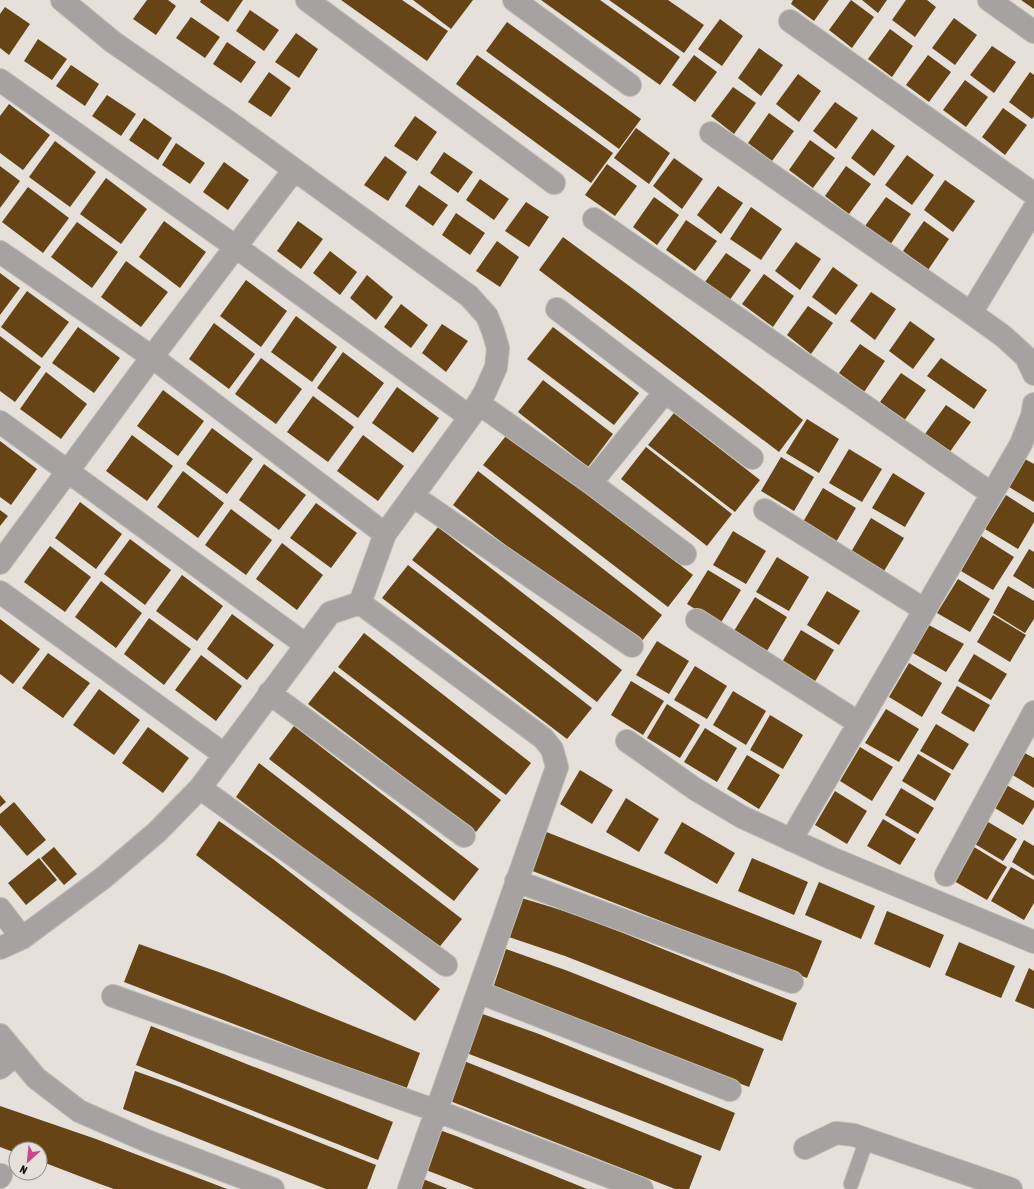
<svg xmlns="http://www.w3.org/2000/svg" width="1034" height="1189" viewBox="0 0 1034 1189" font-family="'Asap Condensed',sans-serif">
<style>
.building{fill:#664415}
.lines{fill:none;stroke-linecap:round;stroke-linejoin:round}
.service-casing{stroke:#bfbbb5;stroke-width:16}
.minor-casing{stroke:#bfbbb5;stroke-width:24}
.service{stroke:#a5a2a1;stroke-width:14}
.minor{stroke:#a5a2a1;stroke-width:22}
</style>
<rect width="100%" height="100%" fill="#e5e0da"/>
<path class="building" d="M147 0H168L176 6 156 35 133 19Z
M201 0H243L228 22 200 2Z
M341 0H402L448 31 427 61Z
M413 0H473L451 29Z
M541 0H600L680 57 660 85Z
M609 0H668L704 25 684 53Z
M793 0H829L814 21 791 4Z
M851 0 874 17 852 48 829 30Z
M862 0H887L878 13Z
M906 0H927L936 7 915 37 892 20Z
M1021 0H1034V9Z
M5 7 30 24 9 55 0 48V14Z
M250 10 279 30 264 51 236 31Z
M191 17 220 37 205 58 176 38Z
M954 18 977 35 955 65 932 48Z
M720 19 743 36 722 66 698 49Z
M507 22 641 119 619 149 486 51Z
M890 29 913 46 892 77 868 59Z
M296 33 318 49 299 78 275 62Z
M38 39 67 59 52 80 24 61Z
M227 42 256 62 241 83 213 64Z
M992 46 1016 62 994 93 970 75Z
M759 48 783 65 761 96 738 78Z
M477 55 613 153 591 183 456 84Z
M694 55 717 72 695 102 672 85Z
M928 55 951 72 929 102 906 85Z
M71 65 99 84 85 106 56 86Z
M269 72 291 88 271 117 248 102Z
M1030 72 1034 75V116L1032 119 1009 102Z
M798 74 821 91 799 122 776 104Z
M965 80 988 97 966 127 943 110Z
M733 87 756 103 734 134 711 116Z
M107 95 136 114 121 136 92 116Z
M835 102 858 118 836 149 813 131Z
M9 104 50 135 23 170 0 153V116Z
M1003 108 1027 125 1005 155 982 137Z
M769 113 794 131 772 161 748 143Z
M415 116 437 132 417 161 394 146Z
M144 118 172 138 158 160 129 140Z
M636 128 670 153 649 184 614 158Z
M872 129 895 146 874 176 851 158Z
M810 140 835 158 813 188 789 170Z
M55 141 96 172 70 207 29 177Z
M176 143 205 163 190 184 162 165Z
M444 152 473 172 458 193 430 173Z
M907 155 934 175 912 205 885 185Z
M385 156 407 172 388 201 364 185Z
M674 158 703 179 682 209 653 186Z
M224 162 249 180 228 210 203 192Z
M607 164 637 186 615 216 585 195Z
M0 166 20 181 0 208Z
M846 166 871 184 849 214 825 196Z
M106 178 147 209 121 244 80 214Z
M480 179 509 199 494 220 466 200Z
M945 180 975 201 953 232 924 210Z
M419 185 448 205 433 226 405 206Z
M718 186 743 203 721 234 697 215Z
M28 187 69 218 43 253 2 222Z
M654 197 679 215 657 245 633 227Z
M886 197 911 214 890 245 865 226Z
M526 202 549 217 529 247 505 231Z
M751 207 782 229 761 260 730 239Z
M456 213 485 233 470 255 442 235Z
M686 220 717 241 695 271 666 250Z
M164 221 206 252 180 288 139 257Z
M298 221 323 239 301 269 277 251Z
M924 221 949 239 928 270 903 251Z
M77 222 118 252 92 288 51 257Z
M563 237 636 291 803 420 779 452 539 270Z
M497 241 519 257 500 287 476 271Z
M796 242 821 259 800 290 775 271Z
M330 251 357 272 340 295 313 273Z
M726 253 751 270 729 301 705 282Z
M126 261 168 292 141 327 101 297Z
M833 267 858 285 836 315 812 297Z
M0 273 20 288 0 315Z
M764 274 794 296 773 327 742 304Z
M367 275 393 297 376 320 350 298Z
M246 280 287 311 261 347 220 316Z
M27 291 69 322 42 358 1 327Z
M871 292 896 309 875 340 850 321Z
M401 304 428 325 411 348 384 327Z
M808 306 833 323 811 354 787 335Z
M296 316 337 347 312 382 271 352Z
M910 321 935 339 913 369 889 351Z
M214 323 255 354 229 389 189 359Z
M442 324 468 341 446 372 422 353Z
M78 327 120 358 94 393 52 363Z
M553 327 639 393 614 425 527 359Z
M0 336 41 367 15 402 0 391Z
M860 344 885 361 864 392 839 373Z
M343 352 384 383 358 418 317 388Z
M261 358 302 389 276 424 235 394Z
M941 358 987 390 974 409 927 376Z
M46 372 87 404 61 439 20 409Z
M901 373 926 390 904 421 880 402Z
M543 380 613 434 588 467 518 412Z
M397 387 439 418 413 453 372 423Z
M163 390 204 421 178 456 137 426Z
M313 396 354 427 328 462 287 432Z
M946 405 971 422 949 453 925 434Z
M674 413 760 480 735 512 648 445Z
M807 419 839 439 819 473 786 453Z
M212 428 253 459 227 494 186 464Z
M509 432 693 575 668 607 483 465Z
M132 435 173 466 147 501 106 471Z
M363 435 404 466 378 501 337 471Z
M0 441 37 469 11 505 0 497Z
M646 447 732 514 707 546 621 479Z
M849 449 882 469 862 502 829 483Z
M781 457 814 477 794 511 761 491Z
M1023 458 1034 464V502L1009 487Z
M264 464 306 495 279 530 239 500Z
M183 471 224 503 198 538 157 507Z
M478 471 662 615 638 646 453 505Z
M893 473 925 493 905 527 872 508Z
M823 488 856 508 836 542 803 522Z
M1006 495 1034 513V522L1018 549 985 529Z
M80 502 122 534 96 569 55 538Z
M316 503 357 533 331 568 290 538Z
M231 509 272 540 246 575 205 545Z
M0 510 8 516 0 526Z
M871 518 904 538 884 571 851 552Z
M438 527 622 670 597 702 412 560Z
M733 531 766 551 746 584 713 565Z
M981 536 1014 557 993 590 961 571Z
M130 539 171 570 145 605 104 574Z
M282 543 323 575 297 610 256 579Z
M50 546 91 577 65 612 24 582Z
M1029 549 1034 552V589L1013 576Z
M777 557 809 577 789 611 756 592Z
M408 565 592 708 567 739 382 598Z
M708 570 741 590 720 624 687 604Z
M182 575 223 606 197 641 156 611Z
M958 579 990 599 970 632 937 613Z
M101 581 142 613 116 648 75 617Z
M1008 586 1034 601V619L1025 633 993 613Z
M827 591 860 611 839 645 807 625Z
M755 597 787 617 767 651 734 631Z
M232 614 274 645 247 680 207 649Z
M993 615 1026 635 1010 662 977 642Z
M149 618 191 649 164 685 124 654Z
M0 619 40 649 13 684 0 674Z
M927 624 964 644 946 672 911 652Z
M801 630 834 650 814 683 781 664Z
M364 633 531 763 506 795 338 667Z
M657 641 689 661 669 694 636 675Z
M48 653 90 683 63 718 22 688Z
M974 654 1007 674 991 700 958 681Z
M201 655 242 686 216 721 175 690Z
M909 663 942 683 922 717 889 697Z
M695 666 727 686 707 719 674 700Z
M334 671 501 800 476 832 308 704Z
M631 681 664 701 643 735 611 715Z
M957 686 990 705 974 732 941 713Z
M99 689 140 720 114 755 73 725Z
M733 691 766 711 746 745 713 725Z
M667 704 700 725 680 758 647 738Z
M886 709 919 729 899 762 865 743Z
M770 715 803 735 783 769 750 750Z
M936 724 969 744 953 770 920 751Z
M294 726 479 869 454 901 269 759Z
M148 727 189 758 163 793 122 763Z
M705 728 737 748 717 782 684 762Z
M860 747 893 767 872 801 840 781Z
M1019 750 1034 758V788L1006 771Z
M918 754 951 774 935 801 902 781Z
M747 755 780 775 759 809 727 789Z
M259 763 462 919 437 950 236 797Z
M580 770 613 790 592 824 560 804Z
M1003 783 1034 801V807L1023 825 990 805Z
M901 788 934 808 918 834 885 815Z
M835 791 867 811 847 844 815 825Z
M0 795 6 802 0 807Z
M626 798 659 819 639 852 606 832Z
M14 802 46 840 27 856 0 825V814Z
M883 819 916 839 900 865 867 846Z
M983 819 1017 839 1003 861 970 841Z
M219 821 273 859 440 989 415 1021 196 855Z
M682 822 735 853 717 884 664 853Z
M544 831 822 941 807 978 530 870Z
M1024 840 1034 846V876L1012 862Z
M54 847 77 874 64 885 41 858Z
M974 847 1007 867 987 900 954 881Z
M39 858 57 880 26 905 8 883Z
M752 858 808 882 794 915 738 891Z
M1011 867 1034 880V903L1024 920 991 901Z
M819 882 875 906 861 939 805 915Z
M518 897 581 916 797 1003 782 1041 565 956 506 936Z
M887 911 944 935 930 968 874 944Z
M959 942 1015 966 1001 998 945 975Z
M139 944 224 974 420 1053 406 1090 124 982Z
M506 949 568 971 764 1049 749 1087 493 988Z
M1029 968 1034 971V1009L1015 1001Z
M477 1012 539 1034 735 1113 720 1151 464 1052Z
M151 1026 393 1122 378 1160 136 1065Z
M464 1061 702 1156 689 1189H675L450 1101Z
M135 1071 180 1087 376 1165 367 1189H326L123 1109Z
M0 1106 96 1139 227 1189H114L100 1184 40 1161V1149H16V1153L0 1147Z
M434 1128 456 1136 587 1189H475L421 1168Z
M418 1177 448 1189H413Z"/>
<g class="lines">
<g class="service-casing">
<path id="service" d="M851 1184 867 1139"/>
</g>
<g class="minor-casing">
<path id="minor" d="M307 0 554 183
M514 0 630 85
M989 0 1034 32
M790 21 1034 194
M0 80 236 247 470 417
M711 133 971 313
M1034 209 971 313 1003 336 1026 357 1034 374
M594 219 992 494
M0 252 152 357 385 534
M557 309 752 458
M478 403 591 483 685 554
M0 422 306 645
M591 483 665 392
M413 496 632 646
M765 510 925 610
M0 563 152 357 294 170
M0 592 225 755
M360 603 543 738 552 749 557 767 409 1189
M697 620 859 723
M269 693 464 836
M627 741 695 789 742 817 831 858 1034 942
M200 788 446 965
M791 840 1021 444 1032 416 1034 404
M946 875 1034 712
M516 881 792 982
M0 909 22 938
M0 948 22 938 103 878 157 832 200 788 330 613 360 603 385 534 470 417 485 392 496 367 498 348 493 331 487 316 469 296 230 123 113 42 62 0
M478 992 730 1090
M113 996 437 1111 642 1189
M0 1035 36 1078 79 1111 147 1141 273 1189
M0 1068 16 1054
M805 1148 836 1133 854 1135 1011 1189
M0 1177 1 1175"/>
</g>
<use href="#service" class="service"/>
<use href="#minor" class="minor"/>
</g>
<g transform="translate(28 1161) rotate(207)"><circle r="19" fill="#e5e0da" stroke="#918d89"/>
<path d="M0-3L7 15L0 10L-7 15Z" fill="#cb478c"/>
<text y="-6" font-size="11" font-weight="bold" text-anchor="middle" fill="#12110f">N</text>
</g>
</svg>
